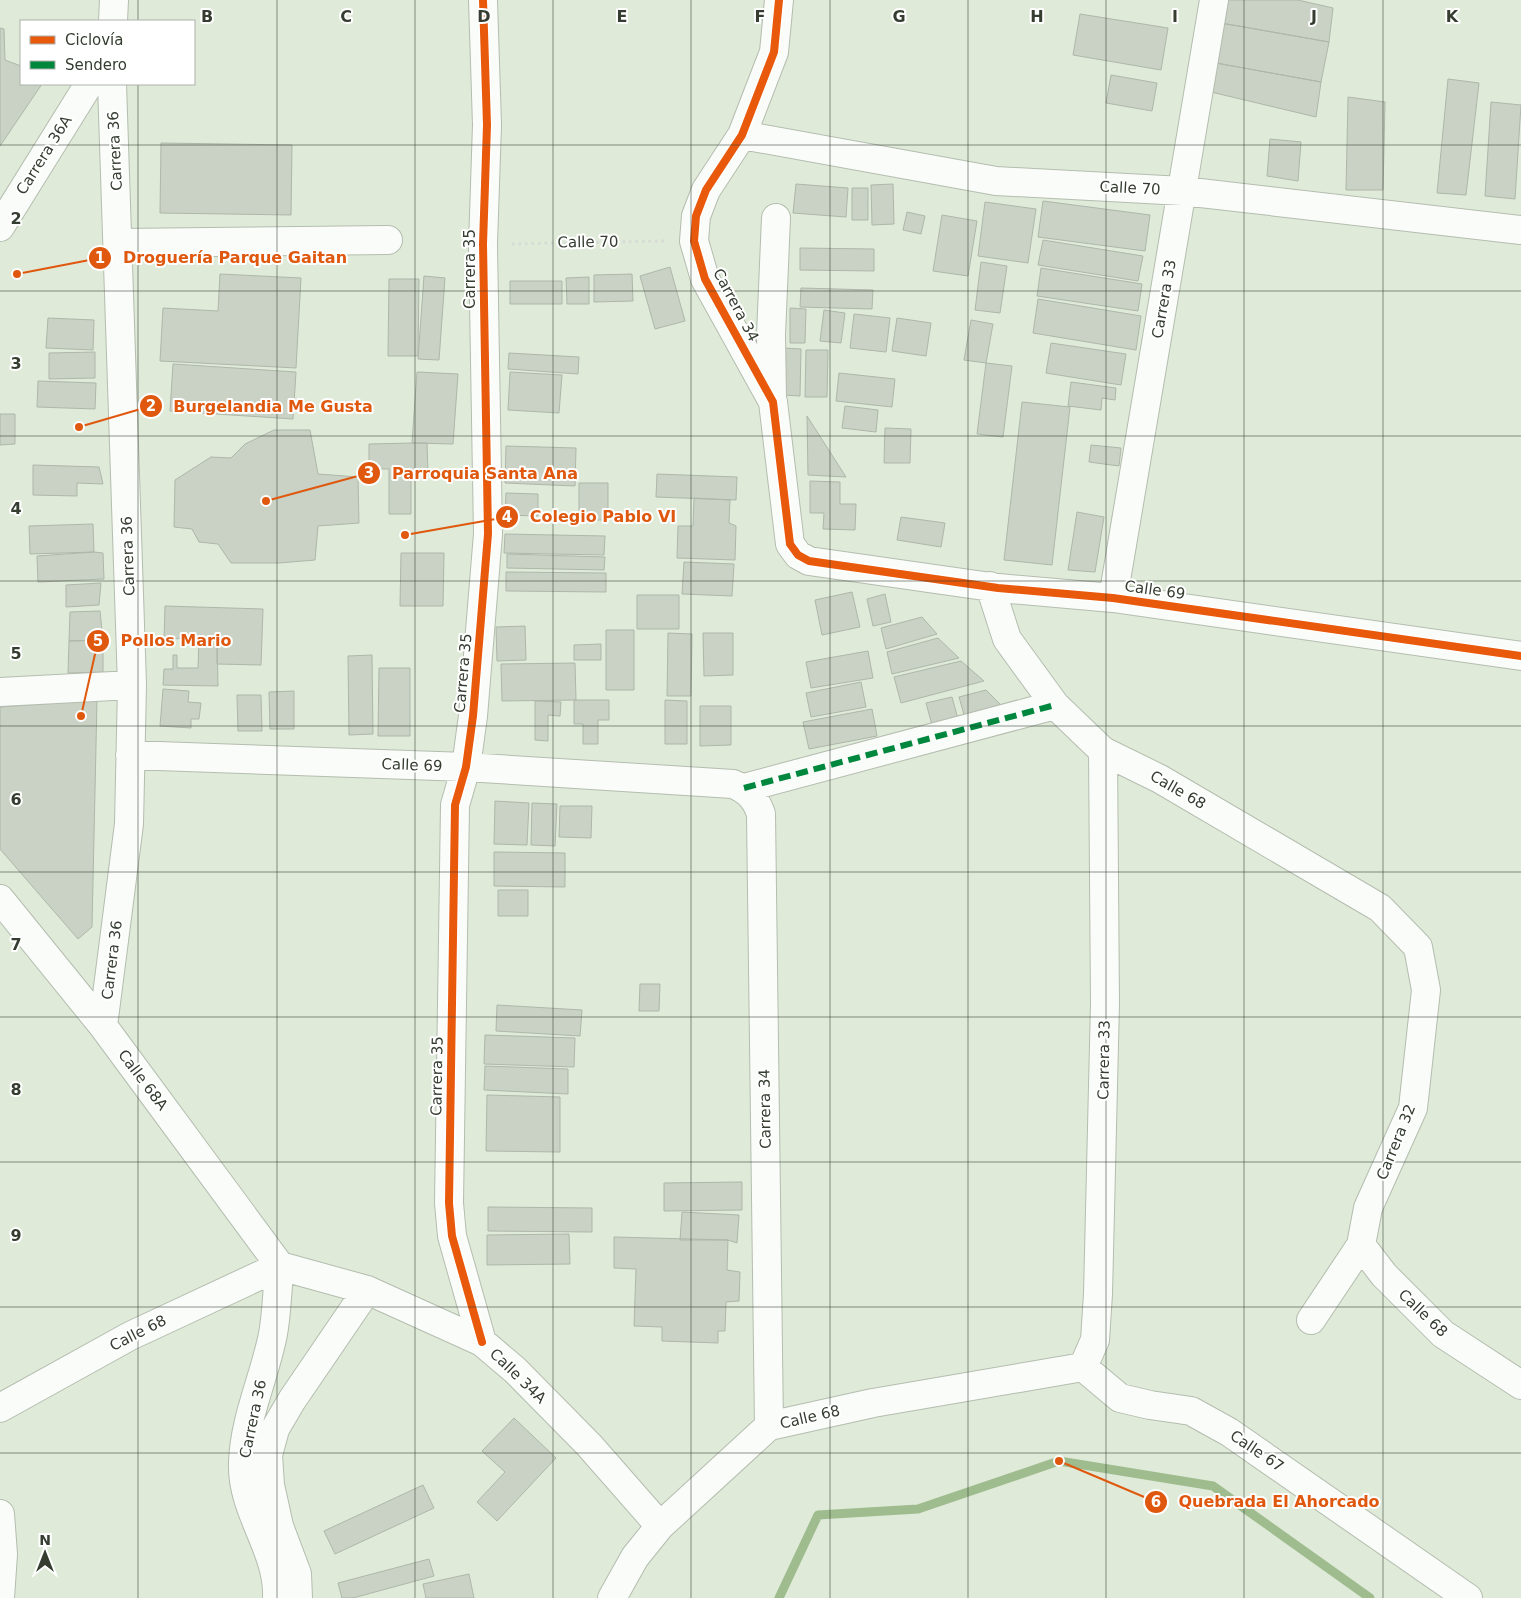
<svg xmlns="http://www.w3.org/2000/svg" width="1521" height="1598" viewBox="0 0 1521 1598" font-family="'DejaVu Sans',sans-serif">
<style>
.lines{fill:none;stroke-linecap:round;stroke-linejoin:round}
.stream{stroke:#9ebc8e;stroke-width:9}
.building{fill:#c9d2c4;stroke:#aeb7aa}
.minor-casing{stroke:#b4bdaf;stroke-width:30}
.path{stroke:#d7dbd5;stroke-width:3;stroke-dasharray:2.5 4;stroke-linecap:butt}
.minor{stroke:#fafcf9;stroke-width:28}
.quiet{stroke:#00873e;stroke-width:6;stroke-dasharray:12 6;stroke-linecap:butt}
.cycleway-casing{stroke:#fff;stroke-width:11}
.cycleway{stroke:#e8590c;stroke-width:8}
.grid{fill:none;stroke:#343d30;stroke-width:1;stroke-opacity:0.55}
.labels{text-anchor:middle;stroke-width:4;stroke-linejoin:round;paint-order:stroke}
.street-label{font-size:15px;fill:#343d30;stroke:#fff}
.grid-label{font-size:16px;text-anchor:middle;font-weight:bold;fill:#343d30;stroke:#fff;stroke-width:4;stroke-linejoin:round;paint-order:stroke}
.leader{fill:none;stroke:#df580e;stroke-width:2}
.callout-dot{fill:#df580e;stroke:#fff;stroke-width:2}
.mark-label{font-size:15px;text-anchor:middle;font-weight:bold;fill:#fff}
.callout-label{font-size:16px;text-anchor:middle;font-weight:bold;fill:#df580e;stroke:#fff;stroke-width:4;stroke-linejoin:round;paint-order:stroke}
</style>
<rect width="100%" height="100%" fill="#dfead9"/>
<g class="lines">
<path class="stream" d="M779 1598 818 1515 918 1509 1059 1461 1213 1486 1370 1598"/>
</g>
<path class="building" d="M1225 0H1298L1333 8 1329 42 1221 23Z
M1080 14 1168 28 1161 70 1073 55Z
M1221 23 1329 42 1321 82 1216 63Z
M0 28 4 29 5 60 21 66V84H42L0 146Z
M1216 63 1321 82 1316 117 1211 92Z
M1111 75 1157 83 1152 111 1106 103Z
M1448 79 1479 83 1466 195 1437 193Z
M1348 97 1385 102 1383 190H1346Z
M1491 102 1521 105 1515 199 1485 196Z
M1270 139 1301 142 1298 181 1267 176Z
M161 143 292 145 291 215 160 213Z
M796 184 848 188 846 217 793 213Z
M893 184 894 224 872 225 871 185Z
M852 188H868V220H852Z
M1043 201 1150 215 1145 251 1038 237Z
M985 202 1036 209 1028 263 978 256Z
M907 212 925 216 921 234 903 230Z
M942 215 977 221 968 276 933 271Z
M1043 240 1143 256 1138 281 1038 265Z
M800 248 874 249V271L800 270Z
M981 262 1007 266 1000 313 975 310Z
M670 267 685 321 655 329 640 276Z
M1041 268 1142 284 1138 311 1037 296Z
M220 274 301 278 296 368 160 361 163 308 218 311Z
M632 274 633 301 594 302V275Z
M424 276 445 278 439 360 418 359Z
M589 277V304H567L566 278Z
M389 279H419L418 356H388Z
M510 281H562V304H510Z
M801 288 873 290 872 309 800 307Z
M1038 299 1141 316 1136 350 1033 333Z
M790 308 806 309 805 343H790Z
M824 310 845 313 841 343 820 341Z
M854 314 890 318 886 352 850 348Z
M48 318 94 320 93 350 46 348Z
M897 318 931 323 926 356 892 351Z
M971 320 993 324 986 363 964 360Z
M1051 343 1126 354 1121 385 1046 373Z
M784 348 801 349 800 396 782 395Z
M806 350H828L827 397H805Z
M95 352V378L49 379V353Z
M509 353 579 357 578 374 508 369Z
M986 363 1012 366 1003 437 977 434Z
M173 364 296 372 293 419 170 411Z
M417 372 458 374 453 444 412 443Z
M510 372 562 375 559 413 508 410Z
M839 373 895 379 892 407 836 401Z
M38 381 96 383 95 409 37 407Z
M1071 382 1116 388 1115 400 1102 398 1101 410 1068 406Z
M1022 402 1070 407 1052 565 1004 560Z
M845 406 878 410 876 432 842 428Z
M0 414H15V444L0 445Z
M807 416 846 477 808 475Z
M885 428 911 429 910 463H884Z
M274 430H310L318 474 358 477 359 523 318 526 315 560 279 563H231L218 544 199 542 192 529 174 527 175 480 211 457 231 458 245 444Z
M412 443H427L428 473H411V514H389V469H369V444Z
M1091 445 1121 448 1119 466 1089 462Z
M506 446 576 448 575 486 505 483Z
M33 465 99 467 103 484 77 483V496L33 495Z
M657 474 737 477 736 500 656 497Z
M810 481 840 482V504H856L855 530 823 529 824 513H810Z
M579 483H608V520H579Z
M506 493 538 494V516L505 515Z
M694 498 730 500 729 523 736 526 735 560 677 558 678 526H693Z
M1077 512 1104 517 1095 572 1068 570Z
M901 517 945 523 941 547 897 540Z
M93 524 94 552 30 554 29 526Z
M505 534 605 536 604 555 504 553Z
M94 552 103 553 104 579 38 582 37 556Z
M401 553H444L443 606H400Z
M507 554 605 557 604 570 507 568Z
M684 562 734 564 732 596 682 594Z
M506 572 606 573V592L506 591Z
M101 583 99 605 66 607V585Z
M852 592 860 627 822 635 815 600Z
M885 594 891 622 873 626 867 599Z
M637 595H679V629H637Z
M165 606 263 609 261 665 217 664V640L199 638 164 639Z
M100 611 103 640 69 641 70 612Z
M922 617 937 634 886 649 881 628Z
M525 626 526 660 497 661 496 627Z
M606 630H634V690H606Z
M668 633 692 634 691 696H667Z
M703 633H733V675L704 676Z
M199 638 217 640 218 686 163 685 164 669H173V655H177V668H198Z
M938 638 959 658 892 674 887 652Z
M103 640V672L68 673 69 641Z
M601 644V660H574V645Z
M868 651 873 678 811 688 806 662Z
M372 655 373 734 349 735 348 656Z
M961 661 984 681 901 703 894 677Z
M575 663 576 700 502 701 501 664Z
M379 668H410V736H378Z
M861 682 866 707 811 717 806 693Z
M163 689 189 691 188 702 201 703 199 719H191V728L160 726Z
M986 690 1004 708 965 718 959 697Z
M294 691V729H270L269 692Z
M237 695H261L262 731H238Z
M952 697 958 719 932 725 926 703Z
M97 700 92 927 78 939 0 849V707Z
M574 700H609V720H598V744H583V724H574Z
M665 700 687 701V744H665Z
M535 701 561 702 560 716 548 715V741L535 740Z
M700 706H731V745L700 746Z
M872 709 877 736 809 749 803 722Z
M495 801 529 803 527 845 494 844Z
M532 803 557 804 555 846 531 845Z
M560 806H592L591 838 559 837Z
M494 852 565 853V887L494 886Z
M498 890H528V916H498Z
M640 984H660L659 1011H639Z
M497 1005 582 1010 580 1036 496 1031Z
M485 1035 575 1038 574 1067 484 1064Z
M485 1066 568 1069V1094L484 1090Z
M487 1095 560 1097V1152L486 1151Z
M742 1182V1210L664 1211V1183Z
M488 1207 592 1208V1232L488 1231Z
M682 1212 739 1215 737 1243 728 1240H680Z
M569 1234 570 1264 487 1265V1235Z
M614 1237 728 1240 727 1270 740 1272 739 1301 726 1302 725 1331H718V1343L662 1341V1327L634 1326 636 1269 614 1268Z
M514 1418 556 1458 497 1521 477 1502 505 1472 482 1451Z
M423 1485 434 1508 335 1554 324 1531Z
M429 1559 434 1576 353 1598H342L338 1583Z
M469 1574 474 1598H426L423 1584Z"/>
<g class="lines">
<g class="minor-casing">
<path id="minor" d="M779 0 774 52 742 135 706 190 696 216 694 241 705 279 773 402 790 544 798 555 809 561 998 588 1113 598 1521 656
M113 21 114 0
M742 135 996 181 1183 191 1521 230
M0 227 89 84
M119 243 388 240
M772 398 771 335 776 218
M990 586 1007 639 1055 705 1103 751 1160 779 1380 908 1418 947 1426 990 1413 1108 1368 1208 1361 1245 1311 1320
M1113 598 1214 0
M0 692 132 685
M130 755 466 767 733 784C748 790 756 799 761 814L769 1426
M744 788 1055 705
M0 899 103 1026 280 1266
M103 1026 129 824 132 685 112 84
M1361 1245 1384 1275 1443 1334 1521 1385
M280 1266 367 1290 482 1342 515 1370 589 1445 660 1526
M482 1342 452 1236 449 1203 455 805 466 767 473 716 488 534 483 244 487 125 483 0
M1083 1367 1095 1340 1098 1294 1105 1003 1103 751
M1083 1367 1120 1398 1150 1405 1191 1411 1229 1432 1468 1598
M0 1408 130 1336 280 1266
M0 1514 3 1554 0 1598
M277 1598C279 1550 241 1511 243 1463 244 1419 265 1376 273 1334 277 1312 277 1288 280 1266
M298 1598 297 1574 279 1526 270 1485 268 1455 275 1429 292 1400 367 1290
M612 1598 635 1557 660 1526 769 1426 873 1403 1083 1367"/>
</g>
<path class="path" d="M512 244 666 241"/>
<use href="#minor" class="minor"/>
<path class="quiet" d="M744 788 1055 705"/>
<g class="cycleway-casing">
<path id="cycleway" d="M779 0 774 52 742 135 706 190 696 216 694 241 705 279 773 402 790 544 798 555 809 561 998 588 1113 598 1521 656
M482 1342 452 1236 449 1203 455 805 466 767 473 716 488 534 483 244 487 125 483 0"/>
</g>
<use href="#cycleway" class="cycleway"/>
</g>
<path class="grid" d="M138 0V21M277 0V1598M415 0V1598M553 0V1598M691 0V1598M830 0V1598M968 0V1598M1106 0V1598M1244 0V1598M1383 0V1598M138 84V1598M0 145H1521M0 291H1521M0 436H1521M0 581H1521M0 726H1521M0 872H1521M0 1017H1521M0 1162H1521M0 1307H1521M0 1453H1521"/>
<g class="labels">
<g class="street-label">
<text transform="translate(115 151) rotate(-93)" y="5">Carrera 36</text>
<text transform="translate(44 155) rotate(-58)" y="5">Carrera 36A</text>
<text transform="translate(1130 188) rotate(3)" y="5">Calle 70</text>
<text transform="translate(588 242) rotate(-1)" y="5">Calle 70</text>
<text transform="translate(470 269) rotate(-90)" y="5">Carrera 35</text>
<text transform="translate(1164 299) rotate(-80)" y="5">Carrera 33</text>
<text transform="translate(736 305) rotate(62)" y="5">Carrera 34</text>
<text transform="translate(128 556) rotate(-92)" y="5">Carrera 36</text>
<text transform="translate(1155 590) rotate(8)" y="5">Calle 69</text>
<text transform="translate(463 673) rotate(-85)" y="5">Carrera 35</text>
<text transform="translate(412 765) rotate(2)" y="5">Calle 69</text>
<text transform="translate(1178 790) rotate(30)" y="5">Calle 68</text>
<text transform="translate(112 960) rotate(-83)" y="5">Carrera 36</text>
<text transform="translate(1104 1060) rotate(-89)" y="5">Carrera 33</text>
<text transform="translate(437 1076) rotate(-89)" y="5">Carrera 35</text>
<text transform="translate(143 1080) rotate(53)" y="5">Calle 68A</text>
<text transform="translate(765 1109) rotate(-91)" y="5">Carrera 34</text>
<text transform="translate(1396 1142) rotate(-68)" y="5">Carrera 32</text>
<text transform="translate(1423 1313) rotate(44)" y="5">Calle 68</text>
<text transform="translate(138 1333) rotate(-27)" y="5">Calle 68</text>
<text transform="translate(518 1376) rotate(44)" y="5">Calle 34A</text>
<text transform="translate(810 1417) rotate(-13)" y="5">Calle 68</text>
<text transform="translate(253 1419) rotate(-78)" y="5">Carrera 36</text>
<text transform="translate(1257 1451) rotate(34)" y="5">Calle 67</text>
</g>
</g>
<g class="grid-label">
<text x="207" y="22">B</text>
<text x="346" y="22">C</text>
<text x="484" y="22">D</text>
<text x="622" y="22">E</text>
<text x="760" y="22">F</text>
<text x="899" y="22">G</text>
<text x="1037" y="22">H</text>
<text x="1175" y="22">I</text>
<text x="1314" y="22">J</text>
<text x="1452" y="22">K</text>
<text x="16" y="224">2</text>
<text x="16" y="369">3</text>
<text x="16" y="514">4</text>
<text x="16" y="659">5</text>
<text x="16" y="805">6</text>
<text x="16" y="950">7</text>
<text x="16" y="1095">8</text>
<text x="16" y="1241">9</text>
</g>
<path class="leader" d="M17 274L100 258M79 427L151 406M266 501L369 473M405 535L507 517M81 716L98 641M1059 1461L1156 1502"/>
<g class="callout-dot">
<circle cx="17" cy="274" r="5"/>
<circle cx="79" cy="427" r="5"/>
<circle cx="266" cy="501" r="5"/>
<circle cx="405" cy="535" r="5"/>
<circle cx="81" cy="716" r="5"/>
<circle cx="1059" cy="1461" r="5"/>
<circle cx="100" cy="258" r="12"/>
<circle cx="151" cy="406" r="12"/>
<circle cx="369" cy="473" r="12"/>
<circle cx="507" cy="517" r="12"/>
<circle cx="98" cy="641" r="12"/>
<circle cx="1156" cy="1502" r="12"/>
</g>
<g class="mark-label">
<text x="100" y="263">1</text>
<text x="151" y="411">2</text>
<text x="369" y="478">3</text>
<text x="507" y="522">4</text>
<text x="98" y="646">5</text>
<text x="1156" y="1507">6</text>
</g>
<g class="callout-label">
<text x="235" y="263">Droguería Parque Gaitan</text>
<text x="273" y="412">Burgelandia Me Gusta</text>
<text x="485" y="479">Parroquia Santa Ana</text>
<text x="603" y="522">Colegio Pablo VI</text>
<text x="176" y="646">Pollos Mario</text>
<text x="1279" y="1507">Quebrada El Ahorcado</text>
</g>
<rect x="20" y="20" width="175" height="65" fill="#ffffff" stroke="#aeb1ac"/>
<rect x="30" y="36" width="25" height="8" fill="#e8590c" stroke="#aeb1ac"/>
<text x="65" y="45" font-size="15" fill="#343d30">Ciclovía</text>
<rect x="30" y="61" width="25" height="8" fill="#00873e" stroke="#aeb1ac"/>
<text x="65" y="70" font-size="15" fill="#343d30">Sendero</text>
<g transform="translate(45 1553)" stroke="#ffffff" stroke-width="4" paint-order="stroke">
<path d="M0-4L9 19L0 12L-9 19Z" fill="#343d30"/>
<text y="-8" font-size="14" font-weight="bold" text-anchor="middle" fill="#343d30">N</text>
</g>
</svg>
